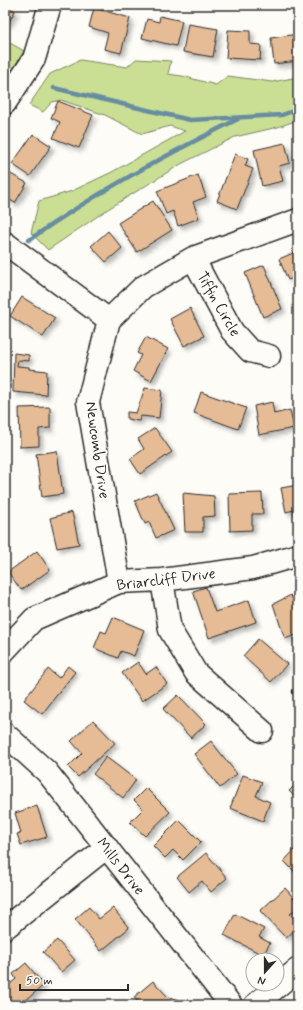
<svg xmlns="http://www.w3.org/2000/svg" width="303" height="1010" viewBox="0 0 303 1010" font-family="Mynerve,sans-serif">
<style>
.green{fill:#cadf94;stroke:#7a8560}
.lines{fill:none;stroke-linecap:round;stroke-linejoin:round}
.stream{stroke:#678da1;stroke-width:4.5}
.building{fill:#e6bc96;stroke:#2b2b2b;filter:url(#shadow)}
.minor-casing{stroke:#2b2b2b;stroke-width:25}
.minor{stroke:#fdfcf7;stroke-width:22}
.labels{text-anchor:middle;stroke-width:4;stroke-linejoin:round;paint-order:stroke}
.street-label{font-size:15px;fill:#2b2b2b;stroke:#fdfcf7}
</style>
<defs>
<filter id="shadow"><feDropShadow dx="3.5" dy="3.5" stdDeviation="2" flood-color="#0004"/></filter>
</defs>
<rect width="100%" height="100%" fill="#fdfcf7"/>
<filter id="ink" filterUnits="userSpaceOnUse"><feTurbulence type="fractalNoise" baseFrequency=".025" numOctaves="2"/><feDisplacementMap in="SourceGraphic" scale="8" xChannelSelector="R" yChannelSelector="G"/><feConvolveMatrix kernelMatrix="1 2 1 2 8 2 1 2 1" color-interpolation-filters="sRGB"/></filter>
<g filter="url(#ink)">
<path class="green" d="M5 40 24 51 5 82Z
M136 59 171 61 168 74 182 76 216 85 228 76 272 82 298 77V120L278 127 235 137 181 164 108 209 48 250 31 233 39 201 72 191 112 172 185 131 170 126 142 134 105 115 61 100 52 102 43 112 29 105 50 74 80 60 127 67Z"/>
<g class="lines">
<path class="stream" d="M5 73 13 76
M54 88 190 120 282 115 298 109
M29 240C95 193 166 155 238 119"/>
</g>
<path class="building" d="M5 5 15 11 8 24 5 23Z
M94 8 130 18 121 53 104 49 108 33 89 27Z
M160 16 182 21 176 46 142 38 147 19 159 22Z
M188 24 218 29 213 57 183 52Z
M228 30 250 31V44L261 45 260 60 226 58Z
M298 34V61L274 64 271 38Z
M58 101 93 115 79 148 53 138 60 122 51 118Z
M33 134 51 146 30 176 12 164Z
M285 143 290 163 279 166 283 181 262 186 254 150Z
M235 154 248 159 245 166 253 169 237 209 217 201Z
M5 171 27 183 15 203 5 197Z
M198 175 206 197 193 202 199 218 178 226 173 211 166 214 157 191Z
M153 201 172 230 137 252 118 223Z
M108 231 122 248 106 262 91 246Z
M298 251V276L288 280 279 259Z
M264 265 282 309 263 317 245 273Z
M22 297 55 318 43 337 10 316Z
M190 308 204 336 184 346 170 319Z
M146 337 168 349 151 381 133 371 141 355 137 353Z
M14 353 29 355V361L18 360 17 366 29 367V369L47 371 46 395 13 392Z
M145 388 162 390 159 418 141 416 139 421 127 419V412L136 413Z
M201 392 246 408 238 429 194 413Z
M272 402 274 414 290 410 294 428 259 435 254 406Z
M50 407V428L39 429V446L20 447 19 408Z
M155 428 172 452 140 474 130 459 144 449 138 439Z
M57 451 63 494 42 497 36 454Z
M298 485V509L286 512 281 488Z
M156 492 174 530 156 538 149 522 145 524 135 501Z
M183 493 214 496 215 516 203 517V532H185Z
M262 493 263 514H252V530L230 531 229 494Z
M72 512 79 544 57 548 50 518Z
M37 551 50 570 21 590 8 572Z
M206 587 215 612 249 600 256 622 209 638 193 591Z
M291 595 298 613V634L285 639 273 604Z
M113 617 144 630 134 656 121 651 118 658 94 648 101 631 106 633Z
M258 639 287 664 271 682 243 656Z
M138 662 146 674 156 667 167 684 142 701 122 673Z
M68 666 75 672 42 714 24 700 48 669 59 678Z
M298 687V696L295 698 292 691Z
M178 695 206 724 191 738 163 709Z
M93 720 115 743 78 777 68 767 82 753 71 741Z
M211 741 237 774 220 788 194 754Z
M106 757 136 780 123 798 93 774Z
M243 775 262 782 256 796 270 802 263 821 230 808Z
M298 782V800L289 791Z
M146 788 170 812 145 836 130 822 143 809 134 800Z
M37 806 47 837 21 845 17 834 21 833 15 813Z
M179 820 201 842 183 860 173 850 165 858 153 846Z
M297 847 298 848V875L284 861Z
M206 853 227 878 211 892 202 881 189 892 177 877Z
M285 888 298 903V907L290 914 298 923V927L286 938 260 911Z
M89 907 99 919 113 908 129 928 101 951 75 919Z
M235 914 264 929 259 937 270 943 263 955 224 935Z
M57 940 75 960 61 972 43 952Z
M26 963 44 985 20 1005H13L5 995V988L16 979 13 974Z
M153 981 168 997 185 1001V1005H140L134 997Z"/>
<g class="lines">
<g class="minor-casing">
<path id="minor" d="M5 103 34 59 50 5
M5 243 109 320
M193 258 232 331 250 351 269 356
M162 580 170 630 196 673 262 731
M119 582 88 402 109 320 143 287 193 258 298 220
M5 650 34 619 119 582 162 580 253 568 298 555
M5 734 47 772 231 1005
M5 928 107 847
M255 1005 298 969"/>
</g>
<use href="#minor" class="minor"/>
</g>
</g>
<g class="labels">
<g class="street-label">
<text transform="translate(219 304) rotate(60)" y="5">Tiffin Circle</text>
<text transform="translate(98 450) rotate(82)" y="5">Newcomb Drive</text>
<text transform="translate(166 579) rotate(-7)" y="5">Briarcliff Drive</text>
<text transform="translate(121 866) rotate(52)" y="5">Mills Drive</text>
</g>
</g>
<rect width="303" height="1010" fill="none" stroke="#fdfcf7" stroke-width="20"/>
<rect x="10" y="10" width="283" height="990" fill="none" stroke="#2b2b2b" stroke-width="1.5" filter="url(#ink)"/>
<g transform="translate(265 972) rotate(201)"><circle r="19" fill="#fdfcf7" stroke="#a9a8a5"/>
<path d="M0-3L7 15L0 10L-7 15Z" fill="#2b2b2b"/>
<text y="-6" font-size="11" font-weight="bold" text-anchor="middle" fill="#2b2b2b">N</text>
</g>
<path d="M20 984v6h108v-6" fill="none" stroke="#2b2b2b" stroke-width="2"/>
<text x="26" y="984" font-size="12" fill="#2b2b2b" stroke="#fdfcf7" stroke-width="3" paint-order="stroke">50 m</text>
</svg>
